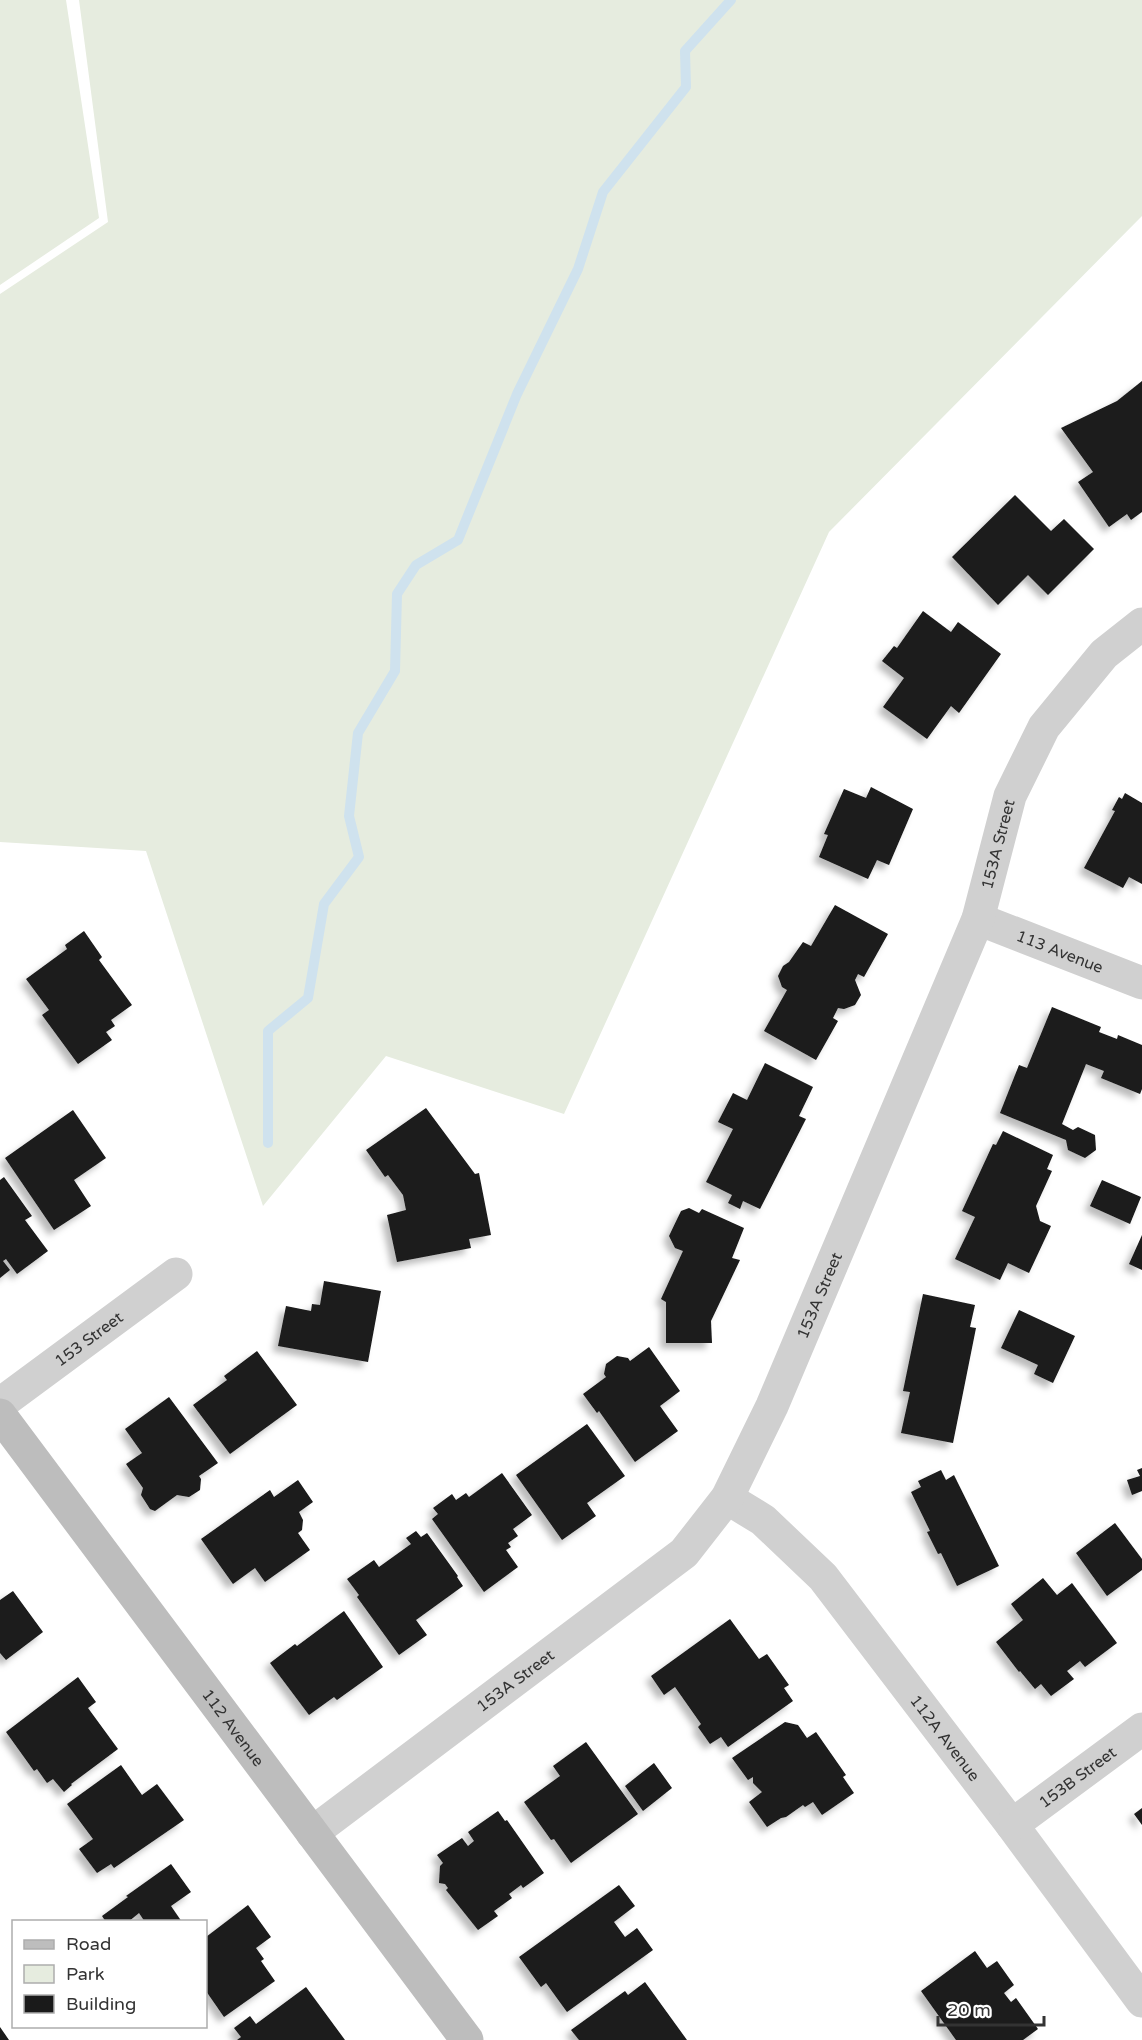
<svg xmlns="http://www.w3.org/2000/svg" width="1142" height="2040" viewBox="0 0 1142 2040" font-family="'Varela Round',sans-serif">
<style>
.green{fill:#e6ecdf}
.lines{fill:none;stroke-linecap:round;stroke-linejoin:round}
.stream{stroke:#cfe2ee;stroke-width:10}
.building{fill:#1a1a1a;filter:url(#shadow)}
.street{stroke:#d0d0d0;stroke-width:33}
.secondary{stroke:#bdbdbd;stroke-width:33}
.labels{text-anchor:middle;stroke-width:6;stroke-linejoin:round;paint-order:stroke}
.street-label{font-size:16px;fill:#333;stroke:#fff}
</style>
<defs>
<filter id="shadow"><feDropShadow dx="-5.5" dy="5.5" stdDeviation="3" flood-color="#0004"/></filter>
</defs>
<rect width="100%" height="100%" fill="#fff"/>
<path class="green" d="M0 0H66L99 218 0 285Z
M79 0H1142V216L829 532 564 1114 386 1056 263 1206 146 851 0 842V294L108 222Z"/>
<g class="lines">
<path class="stream" d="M268 1143V1031L308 998 324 904 359 857 349 816 358 733 395 671 397 594 416 565 458 540 517 394 578 269 603 192 686 87 685 51 731 0"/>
</g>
<path class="building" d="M1142 381V512L1131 520 1127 514 1109 527 1078 482 1093 472 1061 428 1117 401Z
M1015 495 1051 531 1064 519 1094 549 1048 595 1028 575 998 605 952 557Z
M923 611 951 632 958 622 1001 654 959 713 951 706 927 739 883 707 904 678 882 661 894 646 897 648Z
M871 787 913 809 889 865 877 860 868 879 819 857 828 835 824 834 844 789 866 798Z
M1125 793 1142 803V884L1129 877 1123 888 1084 868 1115 811 1112 810 1119 797 1122 799Z
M835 905 888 934 864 977 858 974 855 980 861 995 855 1005 844 1009 838 1008 833 1018 838 1021 816 1060 764 1031 787 990 782 987 778 976 783 966 789 962 803 942 811 946Z
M84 931 102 957 99 960 132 1005 111 1020 115 1026 106 1032 112 1040 78 1064 42 1015 49 1010 26 979 67 949 65 945Z
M1052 1007 1101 1027 1099 1032 1117 1039 1118 1035 1142 1045V1089L1140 1094 1101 1078 1104 1071 1086 1064 1062 1124 1073 1130 1078 1127 1095 1135 1096 1150 1085 1158 1068 1150 1066 1140 1000 1113 1019 1065 1027 1068Z
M765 1063 813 1087 799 1116 806 1119 760 1209 743 1201 740 1209 728 1203 732 1195 706 1182 733 1129 718 1122 733 1093 747 1100Z
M426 1108 475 1174 479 1173 491 1235 469 1239 471 1248 397 1262 387 1215 406 1210 403 1195 388 1175 385 1177 366 1150Z
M73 1110 106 1158 74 1180 91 1206 54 1230 5 1158Z
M1003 1131 1053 1155 1047 1169 1052 1171 1036 1206 1040 1221 1051 1226 1029 1273 1008 1263 1000 1280 955 1259 975 1217 962 1211 993 1144 996 1145Z
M4 1177 32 1216 25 1220 48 1251 17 1274 6 1259 3 1261 10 1270 0 1278V1180Z
M1102 1180 1141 1197 1130 1224 1090 1206Z
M689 1208 699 1213 702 1209 744 1228 732 1258 740 1260 711 1321 712 1343H666V1302L661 1299 683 1251 675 1248 669 1236 681 1211Z
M1142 1235V1270L1129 1264Z
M324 1281 381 1291 368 1362 278 1346 286 1306 311 1311 312 1304 320 1305Z
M923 1294 975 1305 970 1327 976 1328 953 1443 901 1433 910 1392 903 1391Z
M1019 1310 1075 1336 1053 1383 1034 1374 1038 1365 1001 1348Z
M649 1347 680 1391 660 1406 678 1431 635 1462 599 1411 597 1413 583 1394 606 1377 604 1374 606 1364 617 1356 628 1358 630 1361Z
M257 1351 297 1405 230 1454 193 1405 227 1380 224 1376Z
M169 1397 218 1463 199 1476 201 1479 200 1490 189 1497 177 1495 155 1511 150 1509 141 1495 143 1488 126 1464 142 1453 125 1429Z
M587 1424 625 1476 587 1503 596 1516 562 1540 516 1475Z
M1142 1468V1491L1132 1495 1127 1480 1140 1476 1137 1470Z
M941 1470 946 1480 954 1475 999 1566 957 1586 941 1553 938 1554 927 1532 930 1531 911 1492 921 1487 918 1481Z
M502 1473 532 1515 513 1529 518 1536 508 1543 511 1547 506 1550 518 1567 484 1592 432 1519 438 1514 433 1508 452 1494 456 1500 466 1493 469 1497Z
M298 1480 313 1502 299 1512 303 1520 302 1530 298 1533 310 1550 265 1582 255 1568 233 1584 201 1539 270 1490 274 1497Z
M1115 1523 1142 1559V1570L1107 1596 1076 1553Z
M416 1531 421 1537 427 1533 458 1576 457 1577 463 1586 416 1620 427 1635 399 1655 357 1597 359 1595 347 1579 374 1560 379 1567 411 1544 406 1538Z
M1043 1578 1057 1595 1072 1583 1117 1643 1085 1667 1080 1661 1067 1671 1074 1679 1051 1696 1041 1684 1035 1689 1020 1671 1019 1672 996 1642 1023 1620 1011 1604Z
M13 1591 43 1632 6 1660 0 1653V1600Z
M344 1611 383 1667 337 1700 334 1697 309 1715 270 1663 295 1644 297 1646Z
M730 1619 759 1659 767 1654 789 1685 784 1688 793 1701 728 1747 721 1737 710 1744 698 1727 701 1724 675 1687 664 1695 651 1676Z
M78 1677 96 1702 88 1708 118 1749 71 1784 72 1785 64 1792 53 1779 47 1783 37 1769 34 1771 6 1732Z
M785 1722 798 1725 807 1738 816 1732 846 1775 843 1777 854 1793 822 1815 813 1802 805 1807 803 1805 786 1817 781 1818 767 1827 749 1802 762 1792 753 1783V1777L748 1780 732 1758Z
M586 1742 638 1814 571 1863 554 1839 551 1840 524 1802 560 1776 553 1766Z
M654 1763 672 1788 643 1811 625 1786Z
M121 1765 142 1795 157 1784 184 1820 114 1868 111 1864 97 1873 79 1849 93 1839 67 1804Z
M1142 1808V1825L1134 1814Z
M498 1811 505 1821 507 1820 544 1873 523 1888 521 1885 509 1894 512 1898 494 1911 498 1916 478 1930 446 1890 448 1888 445 1884 439 1883 440 1866 443 1863 437 1855 462 1838 468 1846 474 1841 468 1832Z
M171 1864 191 1892 171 1906 182 1922H145L139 1913 128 1922H106L102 1916 128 1897 126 1896Z
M619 1885 635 1906 614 1922 625 1937 637 1928 653 1950 567 2012 546 1983 541 1987 519 1957Z
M248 1905 271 1937 256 1948 264 1959 261 1961 275 1981 224 2017 206 1991V1937Z
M975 1951 987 1968 997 1961 1014 1985 1004 1993 1011 2002 1016 1998 1038 2029 1023 2040H956L921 1991Z
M645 1982 687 2040H579L571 2030 625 1991 628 1995Z
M306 1987 345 2040H237L241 2037 234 2028 250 2016 256 2024Z
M0 2027 9 2040H0Z"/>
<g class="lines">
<g class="street">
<path id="s1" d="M978 919 1142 983"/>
<path id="s2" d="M0 1404 176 1274"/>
<path id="s3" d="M727 1498 763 1520 823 1577 1012 1825 1142 2001"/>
<path id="s4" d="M1012 1825 1142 1729"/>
<path id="s5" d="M312 1833 684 1553 727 1498 772 1406 978 919 1010 796 1044 727 1104 654 1142 624"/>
</g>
<path class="secondary" id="s6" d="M0 1415 467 2040"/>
</g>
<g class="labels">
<g class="street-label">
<text dy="6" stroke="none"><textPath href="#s5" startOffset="1244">153A Street</textPath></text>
<text dy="6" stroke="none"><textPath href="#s1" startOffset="88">113 Avenue</textPath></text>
<text dy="6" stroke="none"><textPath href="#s5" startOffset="758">153A Street</textPath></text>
<text dy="6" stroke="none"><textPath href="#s2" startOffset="110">153 Street</textPath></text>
<text dy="6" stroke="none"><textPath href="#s5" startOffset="254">153A Street</textPath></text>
<text dy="6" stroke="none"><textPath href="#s6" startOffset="390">112 Avenue</textPath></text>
<text dy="6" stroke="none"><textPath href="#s3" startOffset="327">112A Avenue</textPath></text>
<text dy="6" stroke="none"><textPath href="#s4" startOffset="81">153B Street</textPath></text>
</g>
</g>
<rect x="12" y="1920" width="195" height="108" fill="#ffffff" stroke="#adadad" stroke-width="1.5"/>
<rect x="24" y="1940" width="30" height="9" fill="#bdbdbd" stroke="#adadad" stroke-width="1.5"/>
<text x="66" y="1950" font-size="18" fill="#333333">Road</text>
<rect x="24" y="1965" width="30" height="18" fill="#e6ecdf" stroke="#adadad" stroke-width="1.5"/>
<text x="66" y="1980" font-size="18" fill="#333333">Park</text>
<rect x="24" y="1995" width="30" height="18" fill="#1a1a1a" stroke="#adadad" stroke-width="1.5"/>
<text x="66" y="2010" font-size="18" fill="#333333">Building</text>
<path d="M938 2016v9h106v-9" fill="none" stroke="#333333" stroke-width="3"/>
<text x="947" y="2016" font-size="18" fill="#333333" stroke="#ffffff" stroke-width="4.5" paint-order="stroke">20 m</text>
</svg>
